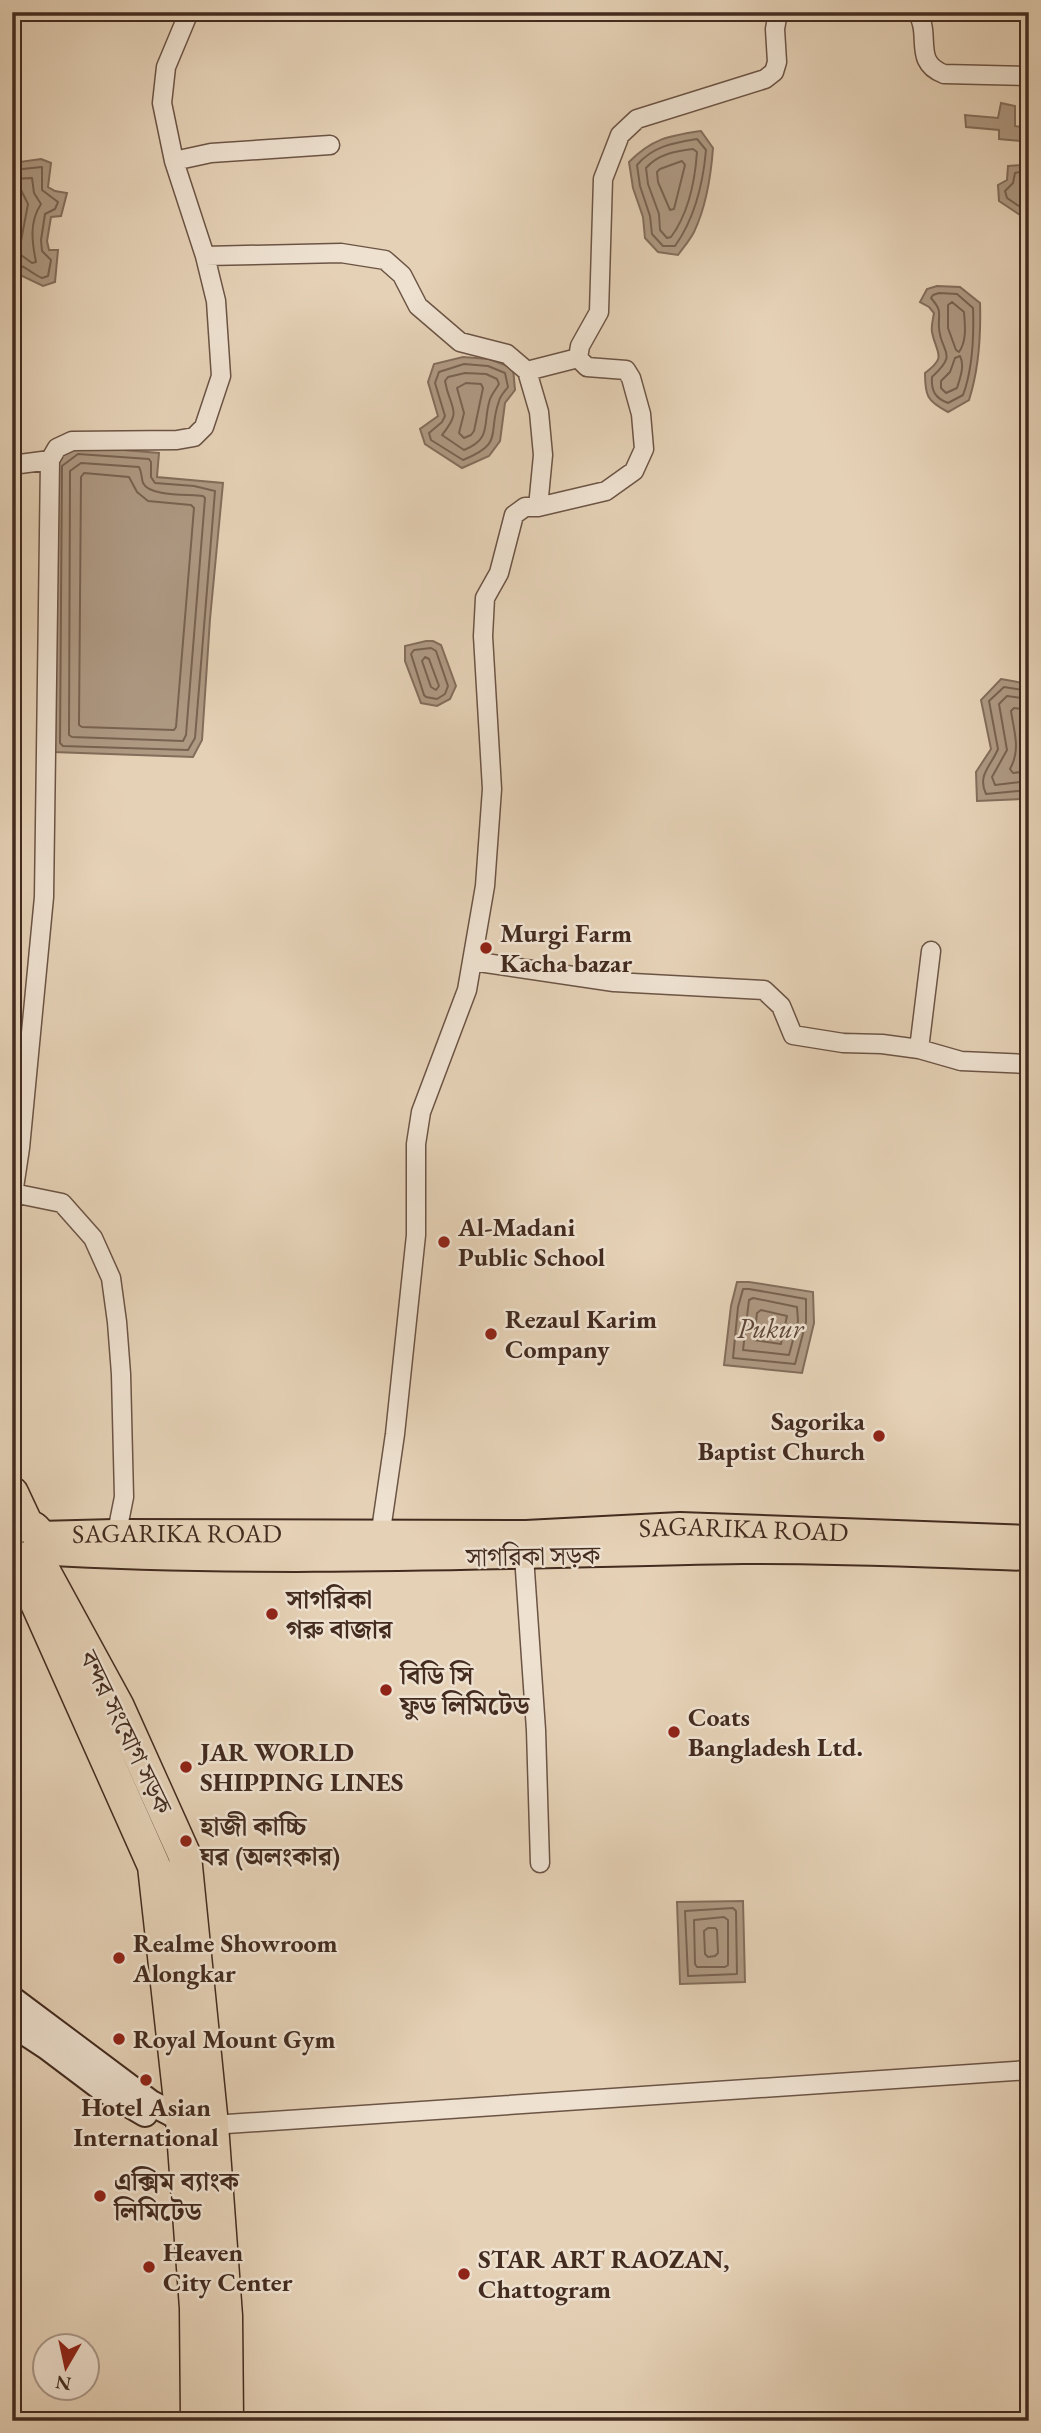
<svg xmlns="http://www.w3.org/2000/svg" width="1041" height="2433" viewBox="0 0 1041 2433" font-family="'EB Garamond','Noto Serif Bengali',serif">
<style>
.water{fill:#ae9983;stroke:#836d5b;stroke-width:2}
.lines{fill:none;stroke-linecap:round;stroke-linejoin:round}
.shore{stroke:#786251;stroke-width:2}
.street-casing{stroke:#6c5445;stroke-width:21}
.secondary-casing{stroke:#432b1f;stroke-width:28}
.primary-casing{stroke:#432b1f;stroke-width:30}
.highway-casing{stroke:#432b1f;stroke-width:35}
.street{stroke:#eee1d0;stroke-width:18}
.secondary{stroke:#eee1d0;stroke-width:24}
.primary{stroke:#e5d1b6;stroke-width:26}
.highway{stroke:#e5d1b6;stroke-width:32}
.poi-dot{fill:#8f2418;stroke:#eee1d0;stroke-width:2.5}
.labels{text-anchor:middle;stroke-width:5;stroke-linejoin:round;paint-order:stroke}
.poi-label{font-size:26px;font-weight:bold;fill:#432b1f;stroke:#eee1d0;text-anchor:start}
.street-label{font-size:26px;fill:#432b1f;stroke:#eee1d0}
.water-label{font-size:28px;font-style:italic;fill:#5e4638;stroke:#eee1d0}
</style>
<rect width="100%" height="100%" fill="#e5d1b6"/>
<filter id="stains"><feTurbulence type="fractalNoise" baseFrequency=".00286" numOctaves="4"/><feColorMatrix values="0 0 0 0 .2 0 0 0 0 .09 0 0 0 0 .02 0 0 0 .5 -.17"/></filter>
<radialGradient id="worn" r=".72"><stop offset=".6" stop-color="#630" stop-opacity="0"/><stop offset="1" stop-color="#630" stop-opacity=".3"/></radialGradient>
<path class="water" d="M1001 103 1015 106V126L1029 128V221L999 201 998 185 1007 180 1008 166 1021 165V141L999 139V130L966 127 965 115 998 118Z
M701 131 713 148C711 175 706 207 694 232 690 240 683 248 678 255L658 252 645 238 643 217 633 188 629 162C653 138 669 136 701 131Z
M41 159 51 163 48 187 55 191 67 193 61 216 51 217 47 241 49 250H58L55 282 43 286 22 276 12 269V163Z
M937 286 960 287 980 303C981 336 979 369 969 400L948 412C927 401 925 396 925 373 948 356 936 354 932 332 931 326 933 319 934 313L929 307 920 302 927 289Z
M463 357 489 359 513 368 515 390 505 403 500 441 489 456 462 468 425 444 420 429 438 416 428 382 434 364Z
M75 446 159 453 157 477 223 483 210 619 202 740 193 757 53 752 55 461Z
M426 641H433L441 645 456 686 450 699 437 706 421 703 405 661V646Z
M1001 679 1029 684V796L1022 799 977 801 976 772 991 749 981 700Z
M737 1282H749L813 1292 814 1323 802 1373 724 1365 731 1306Z
M743 1901 745 1982 680 1984 677 1902Z"/>
<g class="lines">
<path class="shore" d="M1029 135 1027 137 1028 167 1024 171 1015 173 1013 183 1005 191 1007 198 1029 213
M697 139 706 150C703 184 695 218 675 246H663L652 234 650 216 640 186 637 165C653 146 673 143 697 139Z
M693 149 697 152C695 181 688 214 671 237L667 238 660 230 659 214 648 184 646 168C658 154 676 151 693 149Z
M682 161 685 165 674 209 670 210 658 182 657 172 660 169Z
M12 170 42 167V190L58 202 55 209 45 214 41 240 42 251 51 260 48 276 42 278C32 274 22 263 12 263
M12 179 32 178 34 193 41 204C29 222 32 242 36 262L32 263 21 255 12 254
M12 189 21 190 28 204 21 241 12 243
M939 293 957 294 973 308C974 336 973 368 963 395L948 403C935 398 931 391 932 377 959 352 941 354 939 328 938 312 943 312 931 298L933 295Z
M952 302 964 312C965 325 967 341 959 352L956 350 948 328V305Z
M960 356C965 366 960 378 957 388L946 393 941 388V381L950 372 955 358Z
M464 364 488 366 505 373 508 387C505 391 500 396 499 401 487 434 505 443 463 460L431 440 429 433 442 422 445 416 435 383 439 372Z
M465 373 486 374 497 379 499 384C496 389 492 394 490 399 482 424 493 438 464 450L442 435C463 409 450 410 445 381L448 377Z
M466 383 481 384 483 388 474 431 471 435 464 438 459 433 464 413 457 388Z
M78 454 149 459 151 462V477L155 483 194 486 215 491 195 738 188 750 63 746 60 743 62 466Z
M81 463 139 467C142 472 141 477 143 483 150 497 188 494 203 496L205 498 186 735 183 741 72 737 69 735 70 471Z
M84 473 129 477 137 492 148 501 191 505 194 508 176 727 174 730 82 727 79 725 81 477Z
M431 648 436 651 448 686 445 694 437 699 426 697 424 695 411 654 414 650Z
M425 657 429 659 439 686 436 690 431 687 422 661Z
M1029 691 1004 687 989 701 998 749C991 766 977 775 986 794L1029 790
M1029 699 1007 696 999 704 1007 750 992 777 995 785 1029 781
M1029 710 1014 708 1011 711C1014 732 1021 749 1010 769L1013 773 1029 771
M743 1289H749L806 1299V1322L795 1364 733 1358 738 1307Z
M753 1298 797 1307 798 1321 789 1355 743 1350 749 1300Z
M761 1310 787 1316 781 1344 754 1340 757 1313Z
M733 1908 736 1911 737 1974 688 1976 685 1911Z
M724 1917 728 1920V1965L725 1967H697L695 1964 694 1920Z
M708 1928H715L717 1930 718 1953 715 1956 708 1957 705 1954 704 1931Z"/>
<g class="street-casing">
<path id="street" d="M917 12C932 35 912 62 944 74L1029 76
M174 161 211 153 330 145
M205 256 341 253 385 260 402 275 418 306 460 342 507 354 527 371 539 412 543 455 538 507
M578 358 580 346 599 312 603 179 620 135 637 119 765 79 774 72 777 62 775 29 778 12
M527 371 578 358
M12 465 50 460
M472 961 614 982 764 990 781 1006 793 1035 843 1043 882 1044 919 1049 931 951
M919 1049 961 1061 1029 1064
M13 1193 62 1203 93 1238 111 1278 117 1322 121 1374 124 1497 115 1542
M12 1201 20 1148 44 897 50 460 57 448 72 441 177 440 194 437 204 427 221 376 216 301 205 256 174 161 162 103 166 67 189 12
M379 1544 395 1434 416 1235V1144L421 1112 467 990 485 886 492 789 483 636 485 598 499 573 514 515 525 507H538L606 491 634 471 644 449 641 414 631 378 626 370 587 367 578 358
M524 1556 536 1730 540 1863
M212 2125 1029 2070"/>
</g>
<g class="secondary-casing">
<path id="secondary" d="M12 1999 151 2103 182 2119 197 2122
M12 2024 47 2047 104 2090 145 2114"/>
</g>
<g class="primary-casing">
<g id="primary">
<path id="s1" d="M39 1535 115 1533 526 1534 680 1526 1029 1539"/>
<path d="M38 1551C273 1565 508 1554 743 1550 838 1549 934 1554 1029 1557"/>
</g>
</g>
<g class="highway-casing">
<path id="highway" d="M12 1493 27 1525
M12 1529C43 1511 53 1564 17 1558
M35 1555 118 1707 185 1856 212 2125 226 2316 227 2421
M22 1570 154 1866 182 2119 196 2308 197 2421"/>
</g>
<use href="#street" class="street"/>
<use href="#secondary" class="secondary"/>
<use href="#primary" class="primary"/>
<use href="#highway" class="highway"/>
</g>
<g class="poi-dot">
<circle cx="486" cy="948" r="7"/>
<circle cx="444" cy="1242" r="7"/>
<circle cx="491" cy="1334" r="7"/>
<circle cx="879" cy="1436" r="7"/>
<circle cx="272" cy="1614" r="7"/>
<circle cx="386" cy="1690" r="7"/>
<circle cx="674" cy="1732" r="7"/>
<circle cx="186" cy="1767" r="7"/>
<circle cx="186" cy="1841" r="7"/>
<circle cx="119" cy="1958" r="7"/>
<circle cx="119" cy="2039" r="7"/>
<circle cx="146" cy="2080" r="7"/>
<circle cx="100" cy="2196" r="7"/>
<circle cx="149" cy="2267" r="7"/>
<circle cx="464" cy="2274" r="7"/>
</g>
<g class="labels">
<g class="poi-label">
<text x="500" y="942">Murgi Farm<tspan x="500" dy="30">Kacha bazar</tspan></text>
<text x="458" y="1236">Al-Madani<tspan x="458" dy="30">Public School</tspan></text>
<text x="505" y="1328">Rezaul Karim<tspan x="505" dy="30">Company</tspan></text>
<text x="865" y="1430" text-anchor="end">Sagorika<tspan x="865" dy="30">Baptist Church</tspan></text>
<text x="286" y="1608">সাগরিকা<tspan x="286" dy="30">গরু বাজার</tspan></text>
<text x="400" y="1684">বিডি সি<tspan x="400" dy="30">ফুড লিমিটেড</tspan></text>
<text x="688" y="1726">Coats<tspan x="688" dy="30">Bangladesh Ltd.</tspan></text>
<text x="200" y="1761">JAR WORLD<tspan x="200" dy="30">SHIPPING LINES</tspan></text>
<text x="200" y="1835">হাজী কাচ্চি<tspan x="200" dy="30">ঘর (অলংকার)</tspan></text>
<text x="133" y="1952">Realme Showroom<tspan x="133" dy="30">Alongkar</tspan></text>
<text x="133" y="2048">Royal Mount Gym</text>
<text x="146" y="2116" text-anchor="middle">Hotel Asian<tspan x="146" dy="30">International</tspan></text>
<text x="114" y="2190">এক্সিম ব্যাংক<tspan x="114" dy="30">লিমিটেড</tspan></text>
<text x="163" y="2261">Heaven<tspan x="163" dy="30">City Center</tspan></text>
<text x="478" y="2268">STAR ART RAOZAN,<tspan x="478" dy="30">Chattogram</tspan></text>
</g>
<g class="street-label">
<text dy="9" stroke="none"><textPath href="#s1" startOffset="705">SAGARIKA ROAD</textPath></text>
<text dy="9" stroke="none"><textPath href="#s1" startOffset="138">SAGARIKA ROAD</textPath></text>
<text transform="translate(533 1556) rotate(-1)" y="9">সাগরিকা সড়ক</text>
<text transform="translate(126 1732) rotate(64)" y="9">বন্দর সংযোগ সড়ক</text>
</g>
<g class="water-label">
<text x="770" y="1338">Pukur</text>
</g>
</g>
<rect width="1041" height="2433" fill="none" stroke="#e5d1b6" stroke-width="42"/>
<rect x="14" y="14" width="1013" height="2405" fill="none" stroke="#432b1f" stroke-width="3.5"/>
<rect x="21" y="21" width="999" height="2391" fill="none" stroke="#432b1f" stroke-width="2"/>
<g transform="translate(66 2367) rotate(189)"><circle r="33" fill="#eee1d0" stroke="#aa9889" stroke-width="2"/>
<path d="M0-5L12 26L0 18L-12 26Z" fill="#8f2418"/>
<text y="-10" font-size="19" font-weight="bold" text-anchor="middle" fill="#432b1f">N</text>
</g>
<rect width="100%" height="100%" filter="url(#stains)"/>
<rect width="100%" height="100%" fill="url(#worn)"/>
</svg>
